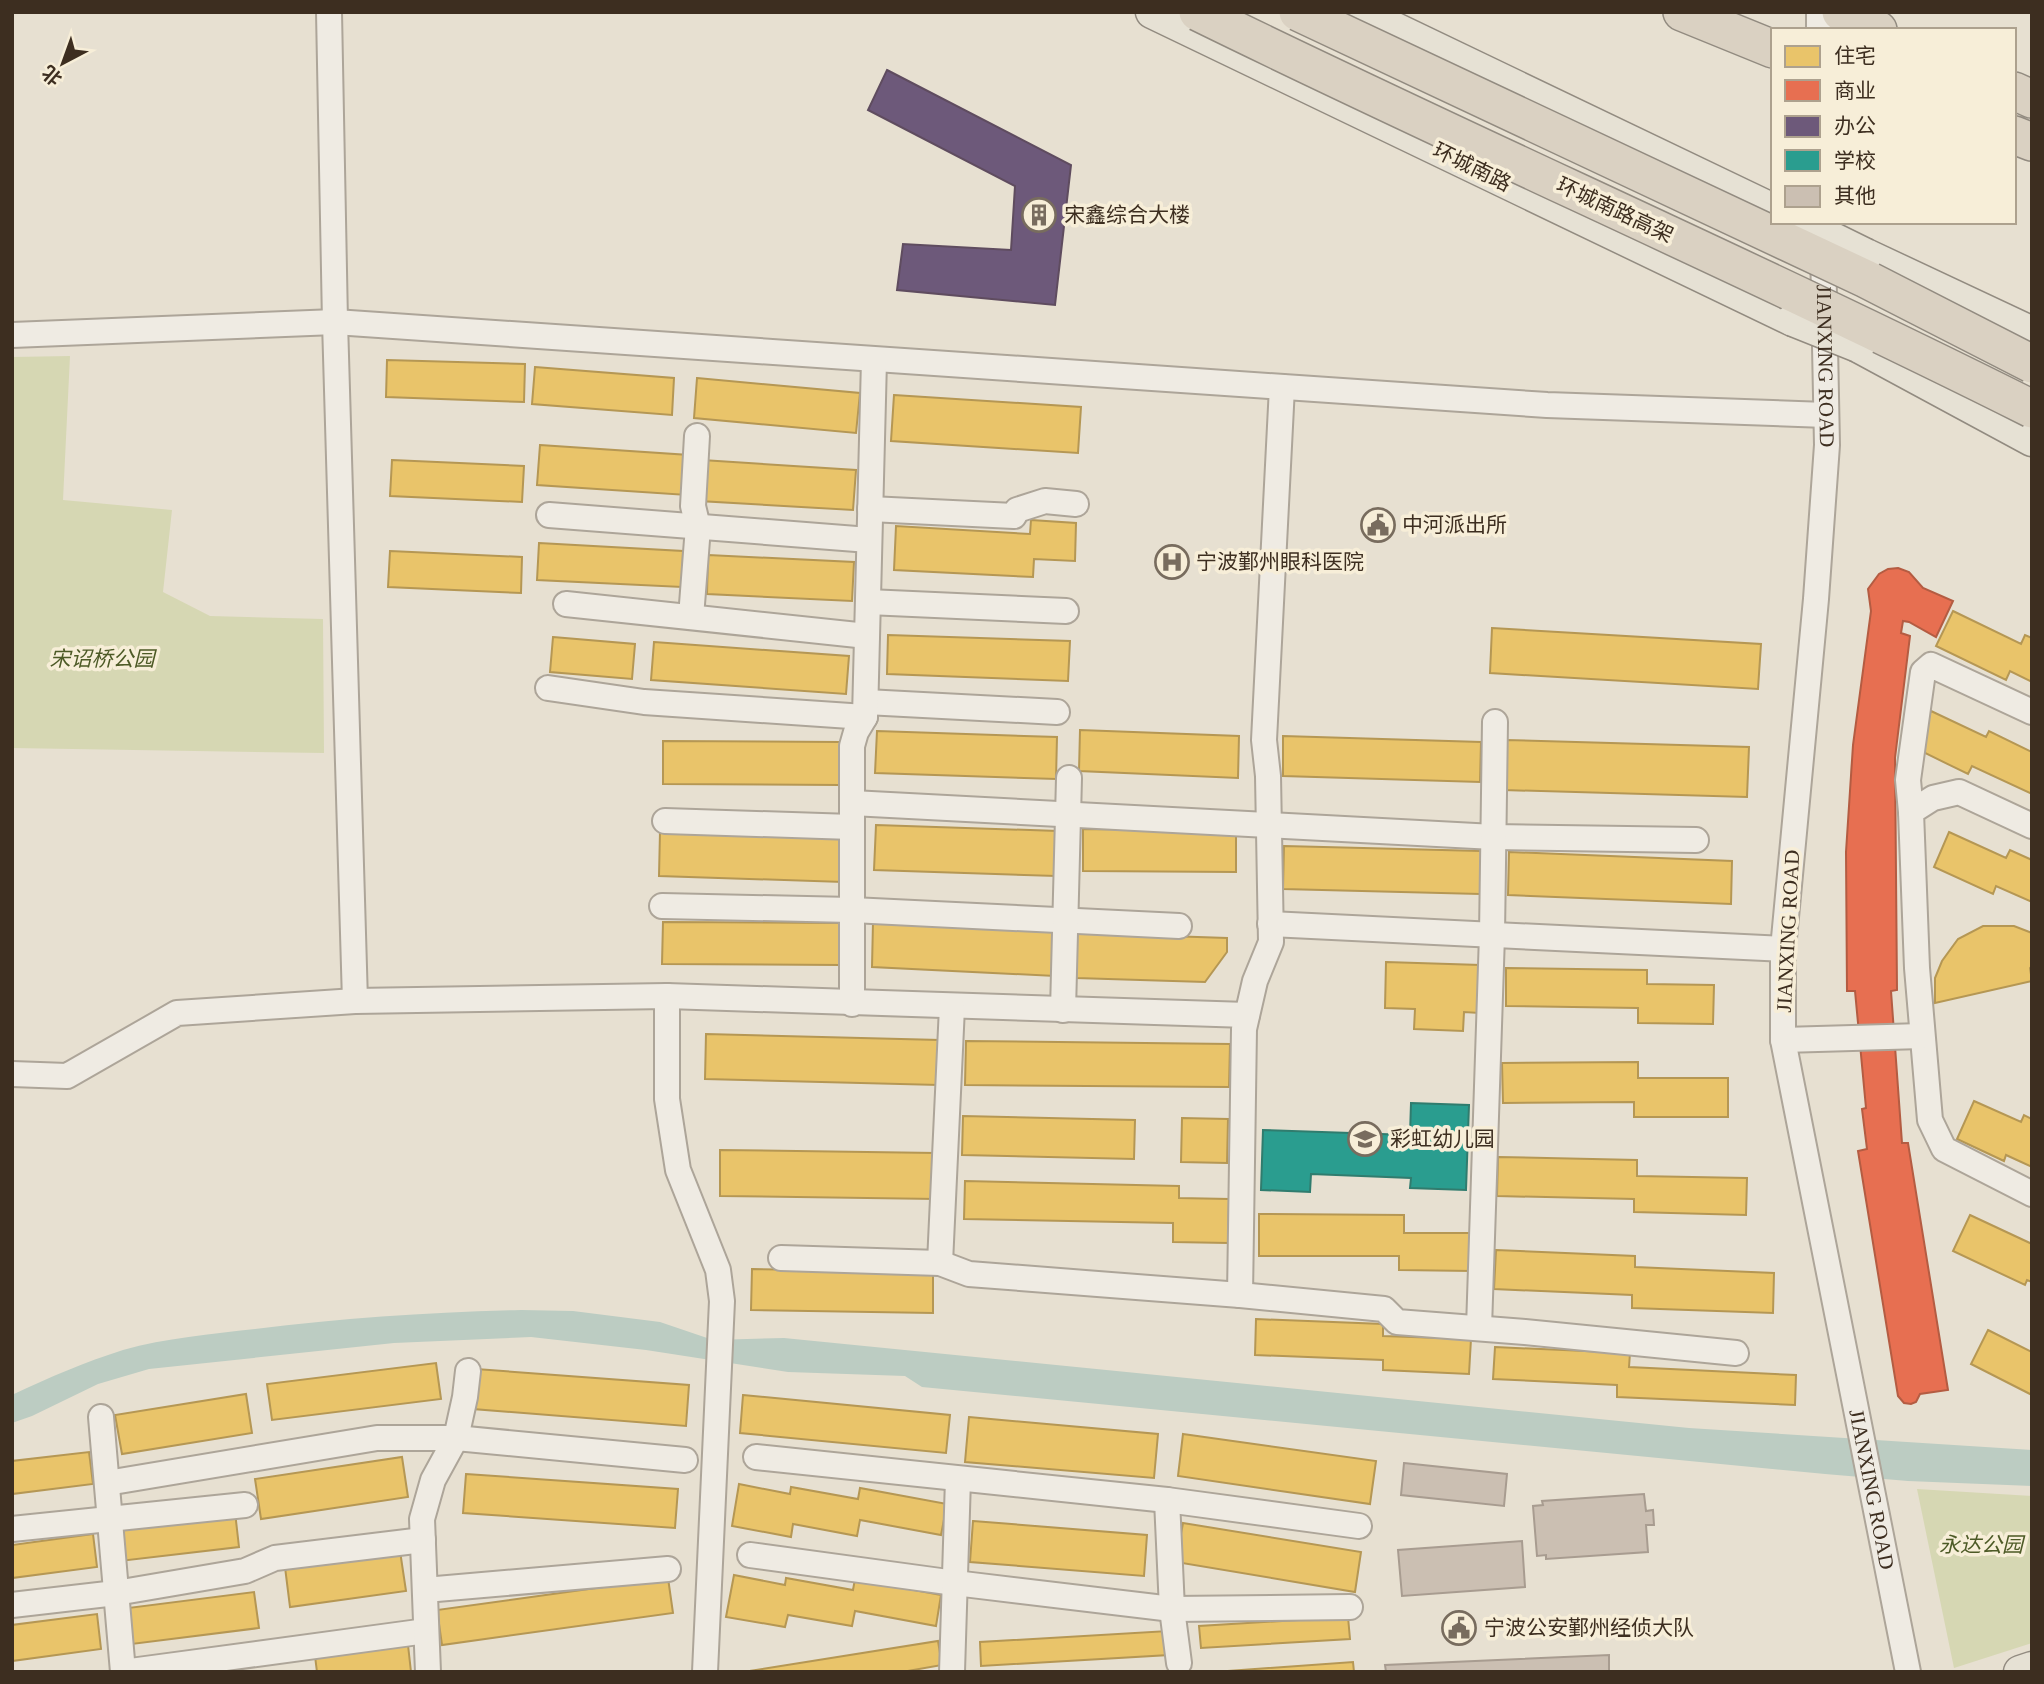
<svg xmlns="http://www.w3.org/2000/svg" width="2044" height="1684" viewBox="0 0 2044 1684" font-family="'Times New Roman','Noto Sans SC',serif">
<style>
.green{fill:#d6d7b3}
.water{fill:#bcccc2}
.homes{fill:#e9c46a;stroke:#b59754;stroke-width:2}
.shops{fill:#e76f51;stroke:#b45c42;stroke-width:2}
.offices{fill:#6d597a;stroke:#5f4c5f;stroke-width:2}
.schools{fill:#2a9d8f;stroke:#307c6e;stroke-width:2}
.building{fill:#cbbfb2;stroke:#a89c90;stroke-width:2}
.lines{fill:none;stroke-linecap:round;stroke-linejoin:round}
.minor-casing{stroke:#ada599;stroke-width:28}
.major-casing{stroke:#928b80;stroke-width:35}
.highway-casing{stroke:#928b80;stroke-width:40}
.minor{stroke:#efebe3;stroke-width:24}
.major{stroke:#e6e1d4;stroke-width:32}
.highway{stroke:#dad1c2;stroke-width:37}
.major-bridge-casing{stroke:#928b80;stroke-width:35;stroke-linecap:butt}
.highway-bridge-casing{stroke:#928b80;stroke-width:40;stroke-linecap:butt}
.major-bridge{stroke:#e6e1d4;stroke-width:32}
.highway-bridge{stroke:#dad1c2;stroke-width:37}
.labels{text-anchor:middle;stroke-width:7;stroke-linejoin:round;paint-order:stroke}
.street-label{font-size:21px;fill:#3d2e20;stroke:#f7eed8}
.poi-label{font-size:21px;fill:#3d2e20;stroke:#f7eed8;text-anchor:start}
.park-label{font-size:21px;font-style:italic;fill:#4d5a26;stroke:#f7eed8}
</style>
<rect width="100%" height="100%" fill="#e7e0d1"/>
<path class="green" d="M70 356 63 500 172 510 163 592 210 616 323 619 324 753 12 748V357Z
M1917 1489 2032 1496V1643L1954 1668Z"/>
<path class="water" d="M521 1310 573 1311 660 1322 713 1340 784 1338 1689 1428 2032 1450V1486L1908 1481 1825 1474 922 1387 905 1376 788 1372 646 1350 531 1337 394 1343 149 1369 98 1384 32 1416 12 1423V1395L14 1394C50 1377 85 1362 123 1350 166 1338 211 1334 255 1329 343 1318 431 1312 521 1310Z"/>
<path class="homes" d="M387 360 525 364 524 402 386 397Z
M535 367 674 378 672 415 532 404Z
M697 378 860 393 856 433 694 418Z
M894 395 1081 407 1078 453 891 441Z
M540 445 689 455 687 495 537 485Z
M392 460 524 466 522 502 390 496Z
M702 460 856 470 853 510 699 501Z
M1031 520 1076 523 1075 561 1034 559 1033 577 894 570 896 526 1030 534Z
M539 543 683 551 682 587 537 580Z
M390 551 522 557 521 593 388 587Z
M708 555 854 562 852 601 707 594Z
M1953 611 2021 644 2025 635 2032 638V682L2010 671 2006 680 1936 646Z
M1492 628 1761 644 1758 689 1490 673Z
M888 635 1070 641 1068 681 887 674Z
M553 637 635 644 632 679 550 672Z
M654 642 849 656 846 694 651 680Z
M1865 667 1904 672 1899 714 1860 709Z
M1931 711 1986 737 1989 731 2032 752V794L1972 766 1968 774 1921 751 1924 727Z
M1080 730 1239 736 1238 778 1079 771Z
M877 731 1057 737 1056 779 875 773Z
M1283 736 1481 742 1480 782 1283 776Z
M1505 740 1749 747 1747 797 1504 790Z
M663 741 840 742V785L663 784Z
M1852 763 1892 764V807L1851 806Z
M876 825 1058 831 1056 876 874 870Z
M1083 829 1236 830V872L1083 871Z
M660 832 844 838 843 882 659 876Z
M1949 832 2006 858 2010 850 2032 860V902L1996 886 1993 894 1934 867Z
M1284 846 1481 851 1480 894 1283 889Z
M1509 852 1732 861 1731 904 1508 895Z
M1893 856 1894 898 1849 899 1848 857Z
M663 922 841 923V965L662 964Z
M873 922 1057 931 1055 976 872 967Z
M1983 926H2014L2032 933V966L2030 968 2032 981 1935 1003V978L1942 961 1958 939Z
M1077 933 1227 938V952L1205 982 1076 978Z
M1894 947 1895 988 1849 989 1848 948Z
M1386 962 1480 965 1479 1013 1464 1012 1463 1031 1414 1029 1415 1009 1385 1008Z
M1506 968 1647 970V984L1714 985 1713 1024 1638 1023V1008L1506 1006Z
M706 1034 940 1040 939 1085 705 1079Z
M966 1041 1230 1044 1229 1087 965 1085Z
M1638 1062V1078H1728V1117H1634V1102L1503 1103 1502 1063Z
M1974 1101 2021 1122 2024 1115 2032 1119V1167L2006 1155 2004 1161 1957 1139Z
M963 1116 1135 1120 1134 1159 962 1155Z
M1182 1118 1228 1119 1227 1163 1181 1162Z
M1905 1146 1912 1186 1867 1193 1861 1152Z
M720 1150 936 1153V1199L720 1196Z
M1498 1157 1637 1160V1176L1747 1178 1746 1215 1634 1212V1199L1497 1196Z
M965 1181 1179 1186V1198L1229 1199 1228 1243 1173 1242V1223L964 1219Z
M1259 1214 1404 1215V1233H1472V1271L1399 1270V1256H1259Z
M1970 1215 2032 1244V1282L2027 1280 2025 1285 1953 1251Z
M1921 1239 1927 1281 1882 1288 1876 1246Z
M1496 1250 1635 1256V1267L1774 1273 1773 1313 1632 1308V1295L1494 1289Z
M752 1269 933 1272V1313L751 1310Z
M1256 1319 1383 1324V1336L1471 1339 1469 1374 1383 1370V1360L1255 1355Z
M1988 1330 2032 1352V1395L1971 1364Z
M1935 1333 1942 1375 1897 1382 1890 1340Z
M1495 1347 1630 1353 1629 1367 1796 1375 1795 1405 1617 1397V1385L1493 1379Z
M436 1363 441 1399 272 1420 267 1384Z
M476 1369 689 1385 686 1426 473 1409Z
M246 1394 252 1433 122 1454 115 1415Z
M743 1395 950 1415 946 1453 740 1433Z
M969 1417 1158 1434 1154 1478 965 1462Z
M1183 1434 1376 1461 1370 1504 1178 1476Z
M89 1452 93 1484 12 1494V1461Z
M402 1457 408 1497 261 1519 255 1479Z
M466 1474 678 1489 675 1528 463 1513Z
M739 1484 790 1494 791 1487 858 1499 860 1488 947 1504 941 1535 860 1520 857 1536 793 1524 791 1537 732 1526Z
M235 1512 239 1547 120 1561 116 1526Z
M973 1521 1147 1535 1144 1576 970 1562Z
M1183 1523 1361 1552 1355 1592 1176 1562Z
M93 1534 97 1567 12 1578V1545Z
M400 1551 406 1591 290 1607 285 1567Z
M734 1575 785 1585 786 1578 853 1590 855 1579 941 1595 936 1626 855 1611 852 1626 788 1615 785 1627 726 1617Z
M668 1578 673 1613 442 1645 437 1610Z
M254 1592 259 1628 124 1645 120 1609Z
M97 1614 101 1649 12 1661V1625Z
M1348 1617 1350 1639 1201 1648 1199 1626Z
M1168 1631 1169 1655 981 1666 980 1642Z
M938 1641 942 1665 902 1672H743Z
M408 1645 411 1672H317L315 1656Z
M1353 1662 1354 1672H1214Z"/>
<path class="shops" d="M1898 568 1909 572 1923 588 1953 601 1936 637 1909 622 1903 621 1901 633 1910 636 1895 758 1897 990 1891 991 1902 1143H1908L1948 1390 1920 1394 1916 1402 1911 1404 1904 1403 1898 1396 1858 1151 1867 1149 1862 1109 1866 1108 1855 991H1847L1846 852 1853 745 1871 611 1868 589 1879 574 1888 569Z"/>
<path class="offices" d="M887 70 1071 165 1055 305 897 290 903 244 1011 250 1015 186 868 110Z"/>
<path class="schools" d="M1411 1103 1469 1105 1466 1190 1410 1188 1411 1178 1311 1174 1310 1192 1261 1190 1263 1130 1410 1135Z"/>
<path class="building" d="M1404 1463 1507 1474 1504 1506 1401 1495Z
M1644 1494 1646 1511 1653 1510 1654 1525H1646L1648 1552 1546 1559V1555L1537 1556 1533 1506 1543 1505 1542 1501Z
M1522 1541 1525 1587 1402 1596 1398 1550Z
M1609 1655V1672H1386L1385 1665Z"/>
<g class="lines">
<g class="minor-casing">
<g id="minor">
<path d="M329 12 335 322 355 1001"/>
<path d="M1819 12V30"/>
<path id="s1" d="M1823 247 1827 445 1816 599 1783 949V1040L1908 1672"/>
<path d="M12 335 335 322 1547 405 1826 415"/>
<path d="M870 509 1014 516 1017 510 1045 501 1076 504"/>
<path d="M549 515 869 540"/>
<path d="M868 602 1066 611"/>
<path d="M566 604 867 636"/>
<path d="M691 617 698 527 693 506 697 436"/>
<path d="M548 688 644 702 865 717"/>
<path d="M866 702 1057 712"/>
<path d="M852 803 1494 837 1696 840"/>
<path d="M1911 812 1908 780 1923 672 1931 665 2032 712"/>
<path d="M665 821 852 827"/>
<path d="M2032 826 1959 792 1933 798 1911 812 1917 968 1930 1120 1944 1149 2032 1194"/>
<path d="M662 906 852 910 1179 926"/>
<path d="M1270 924 1783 949"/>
<path d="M667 996V1099L678 1170 718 1270 722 1301 705 1672"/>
<path d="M852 1004V746L856 732 865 717 874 360"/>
<path d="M1063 1010 1069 778"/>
<path d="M1783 1040 1922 1036"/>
<path d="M12 1074 67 1076 177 1013 355 1001 667 996 1247 1015"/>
<path d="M781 1258 940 1263 969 1274 1240 1295 1384 1309 1397 1322 1525 1332 1736 1353"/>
<path d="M940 1263 952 1007"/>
<path d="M1240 1295 1244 1029 1255 981 1271 942 1268 776 1264 740 1282 387"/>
<path d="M1479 1328 1492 935 1495 722"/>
<path d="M101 1417 123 1672"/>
<path d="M756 1457 1167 1500 1359 1526"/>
<path d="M107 1483 377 1438H456L685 1460"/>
<path d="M1167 1500 1172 1609 1179 1663"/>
<path d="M12 1529 245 1505"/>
<path d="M750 1555 955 1583 1172 1609 1350 1607"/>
<path d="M425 1590 668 1569"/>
<path d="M12 1605 116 1593 245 1571 275 1558 423 1540"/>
<path d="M123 1672 426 1631"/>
<path d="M428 1672 422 1519 433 1480 456 1438 465 1397 468 1371"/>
<path d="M952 1672 958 1479"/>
</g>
</g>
<g class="major-casing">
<path id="major" d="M1152 12 1793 320
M1360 12 1773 210
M1866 255 2032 333
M1858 346 2032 440
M2020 1672 2032 1668"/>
</g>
<g class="highway-casing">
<path id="highway" d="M1682 12 1773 49
M1841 12 1878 30
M2014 91 2032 99
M2014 135 2032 142"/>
</g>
<use href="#minor" class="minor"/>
<use href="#major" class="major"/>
<use href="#highway" class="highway"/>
<g class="major-bridge-casing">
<path id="major-bridge" d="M1799 222 1866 255
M1793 320 1858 346"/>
</g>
<g class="highway-bridge-casing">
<path id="highway-bridge" d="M1198 12C1475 148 1757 271 2032 409
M1298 12 1866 279 2032 364"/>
</g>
<use href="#major-bridge" class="major-bridge"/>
<use href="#highway-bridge" class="highway-bridge"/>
</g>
<defs>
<g id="building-ring" transform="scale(1.75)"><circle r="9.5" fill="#f7eed8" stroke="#786c5e" stroke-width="1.5"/><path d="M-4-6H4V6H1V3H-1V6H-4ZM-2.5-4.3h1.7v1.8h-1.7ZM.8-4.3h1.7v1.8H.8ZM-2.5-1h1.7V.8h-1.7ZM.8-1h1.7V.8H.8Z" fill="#786c5e"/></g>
<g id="civic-ring" transform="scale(1.75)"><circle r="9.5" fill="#f7eed8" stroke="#786c5e" stroke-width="1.5"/><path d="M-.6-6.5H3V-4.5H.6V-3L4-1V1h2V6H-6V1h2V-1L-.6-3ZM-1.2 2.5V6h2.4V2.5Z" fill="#786c5e"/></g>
<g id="hospital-ring" transform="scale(1.75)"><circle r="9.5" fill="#f7eed8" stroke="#786c5e" stroke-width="1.5"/><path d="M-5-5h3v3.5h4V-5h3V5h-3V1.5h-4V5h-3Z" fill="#786c5e"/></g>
<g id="school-ring" transform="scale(1.75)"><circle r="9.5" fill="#f7eed8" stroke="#786c5e" stroke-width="1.5"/><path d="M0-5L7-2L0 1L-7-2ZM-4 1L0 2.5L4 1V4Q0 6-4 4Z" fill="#786c5e"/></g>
</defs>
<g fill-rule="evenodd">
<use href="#building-ring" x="1039" y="215"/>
<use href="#civic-ring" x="1378" y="525"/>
<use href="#hospital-ring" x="1172" y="562"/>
<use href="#school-ring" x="1365" y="1139"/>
<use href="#civic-ring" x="1459" y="1628"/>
</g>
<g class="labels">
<g class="street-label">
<text transform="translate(1472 167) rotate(26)" y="7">环城南路</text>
<text transform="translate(1615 210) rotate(25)" y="7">环城南路高架</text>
<text dy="7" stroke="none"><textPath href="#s1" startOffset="119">JIANXING ROAD</textPath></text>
<text transform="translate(1788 931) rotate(-87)" y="7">JIANXING ROAD</text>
<text dy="7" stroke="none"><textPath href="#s1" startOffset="1253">JIANXING ROAD</textPath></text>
</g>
<g class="poi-label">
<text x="1064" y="222">宋鑫综合大楼</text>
<text x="1402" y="532">中河派出所</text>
<text x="1196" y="569">宁波鄞州眼科医院</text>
<text x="1390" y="1146">彩虹幼儿园</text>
<text x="1484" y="1635">宁波公安鄞州经侦大队</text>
</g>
<g class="park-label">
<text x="102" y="666">宋诏桥公园</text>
<text x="1981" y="1552">永达公园</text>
</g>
</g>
<rect width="2044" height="1684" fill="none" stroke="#3d2e20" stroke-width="28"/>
<rect x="1771" y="28" width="245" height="196" fill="#f7eed8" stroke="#ada18e" stroke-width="2"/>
<rect x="1785" y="46" width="35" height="21" fill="#e9c46a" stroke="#ada18e" stroke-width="2"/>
<text x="1834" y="63" font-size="21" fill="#3d2e20">住宅</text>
<rect x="1785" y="80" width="35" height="21" fill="#e76f51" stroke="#ada18e" stroke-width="2"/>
<text x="1834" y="98" font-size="21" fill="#3d2e20">商业</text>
<rect x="1785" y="116" width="35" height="21" fill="#6d597a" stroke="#ada18e" stroke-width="2"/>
<text x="1834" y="133" font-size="21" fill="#3d2e20">办公</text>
<rect x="1785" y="150" width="35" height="21" fill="#2a9d8f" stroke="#ada18e" stroke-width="2"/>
<text x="1834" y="168" font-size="21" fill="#3d2e20">学校</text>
<rect x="1785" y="186" width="35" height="21" fill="#cbbfb2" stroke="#ada18e" stroke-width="2"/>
<text x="1834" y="203" font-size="21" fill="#3d2e20">其他</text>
<g transform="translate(63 63) rotate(221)" stroke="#f7eed8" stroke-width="5" paint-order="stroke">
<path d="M0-5L12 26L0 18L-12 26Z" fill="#3d2e20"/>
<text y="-10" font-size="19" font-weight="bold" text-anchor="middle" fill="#3d2e20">北</text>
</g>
</svg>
